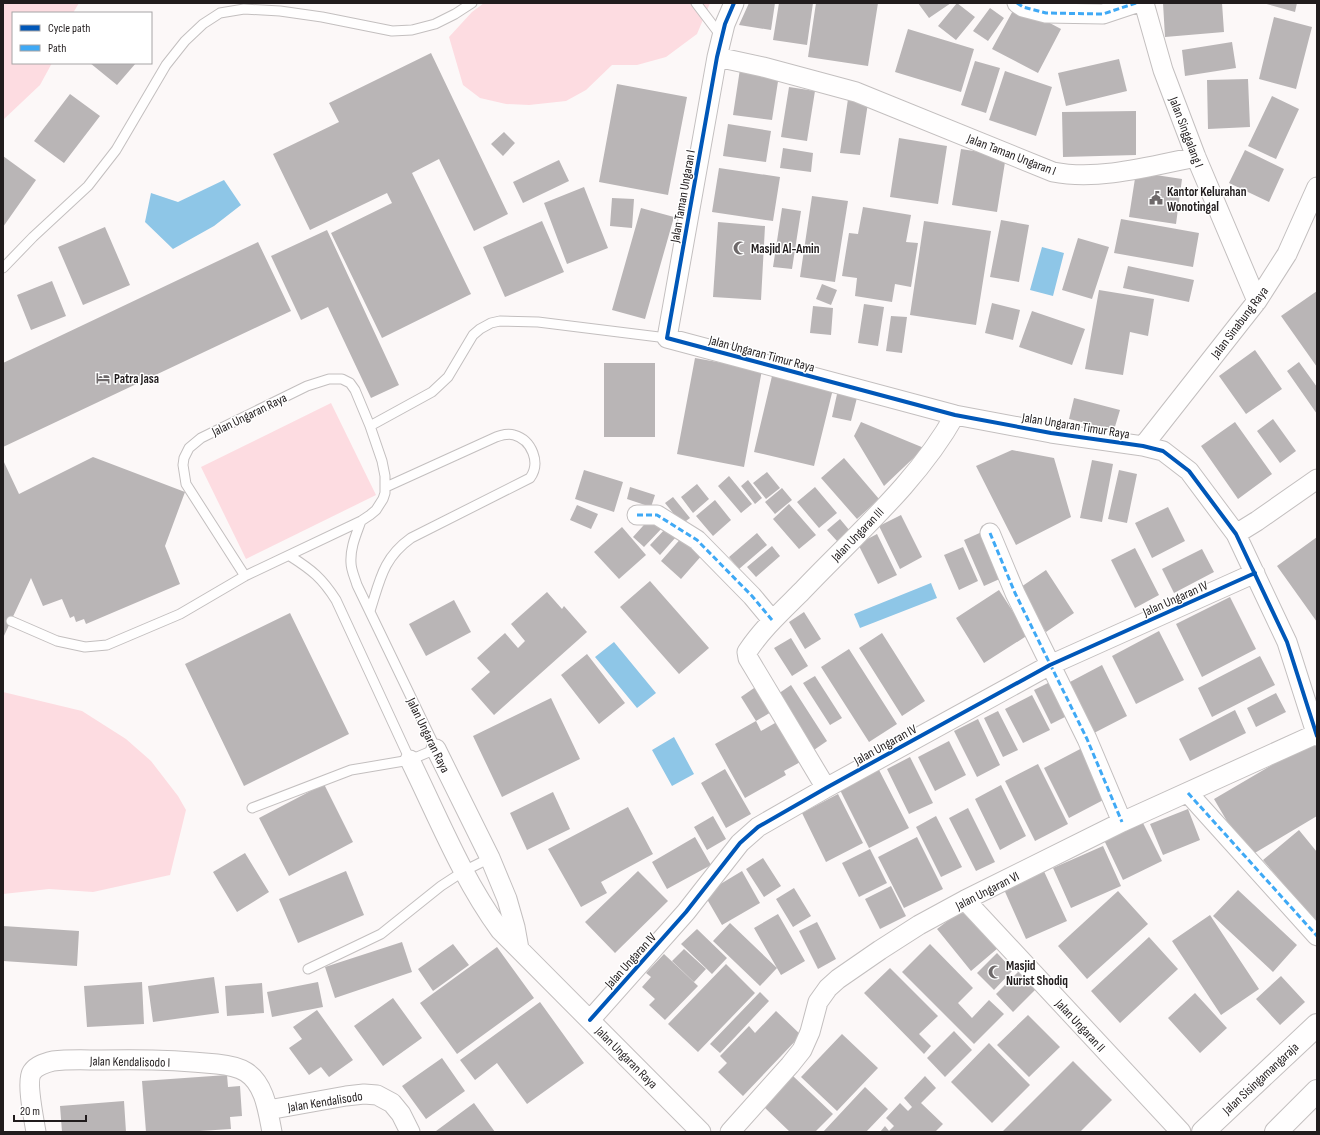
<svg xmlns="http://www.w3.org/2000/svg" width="1320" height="1135" viewBox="0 0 1320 1135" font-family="'Sofia Sans Condensed',sans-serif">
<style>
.green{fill:#fddce1}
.water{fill:#8ec6e7}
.building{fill:#b9b5b6}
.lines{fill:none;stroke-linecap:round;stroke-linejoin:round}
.service-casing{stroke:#c3bfbf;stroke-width:11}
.minor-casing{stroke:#c3bfbf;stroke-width:21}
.secondary-casing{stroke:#c3bfbf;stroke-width:24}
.service{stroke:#fffefe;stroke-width:9}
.minor{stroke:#fffefe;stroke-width:19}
.secondary{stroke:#fffefe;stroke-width:22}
.quiet{stroke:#3fa9f5;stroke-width:3;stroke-dasharray:6 3;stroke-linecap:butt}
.cycleway-casing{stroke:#fff;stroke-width:6}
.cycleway{stroke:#0057b8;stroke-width:4}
.labels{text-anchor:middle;stroke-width:3;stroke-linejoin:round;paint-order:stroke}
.street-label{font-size:13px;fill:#211c1d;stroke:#fff}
.poi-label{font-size:13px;font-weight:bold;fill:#211c1d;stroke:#fff;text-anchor:start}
</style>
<rect width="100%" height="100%" fill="#fcf8f8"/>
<path class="green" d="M3 3H79L73 13H13V63H52L40 85 3 120Z
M484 3H710L697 34 666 57 637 65H612L586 90 566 101 529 105 506 104 480 98 463 85 449 37 472 12Z
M331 403 376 495 246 559 201 467Z
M3 692 82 711 126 739 151 761 178 796 186 810 170 875 93 892 49 889 3 894Z"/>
<path class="water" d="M224 180 241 205 214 226 173 249 145 222 151 193 178 202Z
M1042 247 1064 253 1053 296 1030 290Z
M931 583 937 598 860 628 854 614Z
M614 642 656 693 637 708 595 657Z
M674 737 694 774 672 786 652 750Z"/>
<path class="building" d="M749 3H775L771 30 739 25Z
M779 3H813L807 45 773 40Z
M816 3H878L868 66 808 57Z
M918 3H951L929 18Z
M957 3 975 17 956 40 938 26Z
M1058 3H1101V9L1058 4Z
M1163 3H1222L1224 32 1165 37Z
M1263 3H1297L1295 12Z
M1016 5 1061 29 1038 73 992 49Z
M990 8 1004 18 988 41 973 31Z
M1274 17 1312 27 1296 89 1259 79Z
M908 29 974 49 961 92 895 72Z
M1232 42 1236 68 1185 76 1182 50Z
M431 53 508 214 474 231 439 159 412 173 471 294 382 338 331 233 392 203 387 193 310 230 273 154 339 122 329 103Z
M1119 59 1127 91 1066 106 1058 73Z
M975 61 1000 68 986 113 961 105Z
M90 63H136L117 85Z
M740 69 779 75 772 120 733 115Z
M1005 71 1052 87 1036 136 989 120Z
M1248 79 1250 127 1208 129 1207 80Z
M617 84 687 97 668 195 599 182Z
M789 87 815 91 807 141 781 137Z
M70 94 100 116 64 163 34 141Z
M1272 96 1299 109 1276 159 1248 146Z
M848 99 868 103 860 155 840 153Z
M1136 111V155L1063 157 1062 112Z
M728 124 771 131 766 162 723 156Z
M504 132 515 143 503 156 491 144Z
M899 138 947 146 938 204 890 197Z
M783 148 813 153 811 172 780 168Z
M961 149 1006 156 997 212 952 205Z
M1245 150 1284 169 1269 202 1229 183Z
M3 156 36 180 3 227Z
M559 160 569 181 523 203 513 182Z
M719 168 780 177 773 221 712 212Z
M1136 172 1182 179 1176 224 1129 217Z
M584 187 608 248 567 264 544 203Z
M812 196 848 201 835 282 800 277Z
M612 198 634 199 632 228 610 226Z
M863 207 911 215 906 242 918 243 911 287 895 284 892 302 855 296 857 278 842 276 849 233 858 234Z
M641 208 674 217 645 319 612 310Z
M782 208 801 211 792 269 773 267Z
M1121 219 1199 233 1193 267 1114 253Z
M1001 220 1029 225 1019 282 990 277Z
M542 221 564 272 505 297 483 247Z
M924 221 991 231 976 325 910 315Z
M718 222 765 226 761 300 713 297Z
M105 227 130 285 83 305 58 247Z
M327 230 399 385 371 398 328 307 301 320 271 256Z
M1078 238 1109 247 1092 299 1062 290Z
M258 242 291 311 3 447V363Z
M1128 266 1194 280 1189 302 1123 288Z
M52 281 66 316 31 330 17 295Z
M822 284 837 290 831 305 816 299Z
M1099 290 1154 299 1148 336 1130 332 1123 375 1085 369Z
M1317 291V367L1281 316Z
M992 303 1020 310 1013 340 985 333Z
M864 304 884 307 878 346 858 343Z
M813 306 833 308 831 335 810 333Z
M1032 311 1085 329 1072 365 1019 347Z
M891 316 907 317 902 353 886 351Z
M1255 350 1282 389 1246 414 1219 376Z
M695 358 762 370 744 467 677 454Z
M1299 362 1317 387V414L1287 371Z
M604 363H655V437H604Z
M772 376 833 389 814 466 754 452Z
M839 385 859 390 851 421 832 417Z
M1074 398 1120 410 1114 430 1069 419Z
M1273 419 1296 451 1280 463 1257 431Z
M861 422 924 448 884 486 854 436Z
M1235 422 1272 474 1238 499 1201 446Z
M1012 450 1054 458 1071 517 1016 545 976 466Z
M93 457 185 492 165 546 180 584 86 624 84 619 76 622 74 616 70 618 62 599 43 606 31 578 3 638V460L19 494Z
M844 458 879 499 857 519 821 478Z
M1092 460 1113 464 1102 522 1080 518Z
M584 470 623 482 614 512 575 499Z
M1119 470 1137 474 1127 523 1108 519Z
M767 472 780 488 766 499 753 483Z
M729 476 752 504 741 513 718 486Z
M748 480 762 498 755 504 741 486Z
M697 484 709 499 693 513 681 497Z
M630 487 655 495 651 507 627 499Z
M815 487 837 513 819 528 797 502Z
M782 488 792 500 775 514 765 502Z
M673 497 690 518 682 524 665 503Z
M715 500 731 520 713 536 696 516Z
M789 504 816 535 799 549 773 519Z
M577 505 598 514 591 529 570 520Z
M1168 507 1185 541 1152 558 1135 523Z
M901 515 922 557 900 569 879 526Z
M652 516 664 526 644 547 633 537Z
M840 519 850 531 837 541 827 530Z
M622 527 646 555 619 579 594 552Z
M666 528 676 537 660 555 650 545Z
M984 531 1004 577 984 586 964 540Z
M757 533 767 545 739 569 729 557Z
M877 534 897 575 878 584 858 544Z
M683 536 703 554 681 579 661 561Z
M1317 537V622L1277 566Z
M772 546 780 556 756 577 747 567Z
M963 547 978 581 959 590 944 555Z
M1135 548 1159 595 1135 608 1111 560Z
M1202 549 1214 572 1174 593 1162 569Z
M1046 570 1074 613 1046 632 1018 589Z
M650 581 709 648 679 674 620 607Z
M999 590 1028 635 984 663 956 618Z
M547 592 562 609 564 606 587 632 494 715 471 689 490 672 477 658 505 633 518 648 525 641 511 624Z
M1230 597 1256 649 1202 677 1176 624Z
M454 600 471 632 426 656 409 624Z
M804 612 821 639 805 649 789 622Z
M290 613 349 734 244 786 185 664Z
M1159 631 1184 680 1136 704 1112 656Z
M882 633 925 701 902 716 859 648Z
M791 638 808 666 792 676 774 648Z
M849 649 897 724 869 742 821 667Z
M587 654 625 703 599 724 561 675Z
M1260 656 1275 685 1212 717 1198 688Z
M1102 665 1127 716 1094 733 1068 683Z
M815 676 842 718 830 725 803 683Z
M1052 681 1069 715 1051 724 1034 690Z
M791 685 827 741 811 752 775 696Z
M757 686 773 711 756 721 741 697Z
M1276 693 1286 712 1256 727 1247 708Z
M1032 695 1050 730 1023 743 1005 709Z
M551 698 580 759 502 797 473 736Z
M1235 710 1246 733 1190 761 1179 739Z
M998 711 1018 750 1003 757 984 718Z
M782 719 804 760 784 771 786 775 745 798 715 744 756 721 761 731Z
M978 719 1000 765 977 777 954 731Z
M949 741 966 775 935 791 918 757Z
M1313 741 1317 748V816L1248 857 1214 799Z
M1084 747 1109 797 1069 818 1044 768Z
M910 757 933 803 909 814 887 769Z
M1038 764 1068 824 1035 841 1005 781Z
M878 768 909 828 869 848 839 788Z
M725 769 751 814 726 828 701 783Z
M324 784 353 842 289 876 259 818Z
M1001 785 1026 836 1000 850 975 799Z
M553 792 570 829 527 850 510 813Z
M838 794 863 843 826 862 802 813Z
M628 807 653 854 601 882 607 893 581 907 548 849Z
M968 808 995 862 976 871 949 818Z
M1188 809 1200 840 1163 855 1150 824Z
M713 816 726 839 707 850 694 827Z
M936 816 962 867 941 877 916 827Z
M1142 821 1162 861 1123 880 1104 840Z
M1299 830 1317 852V924L1263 860Z
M695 837 711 865 667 889 652 862Z
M917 837 943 889 904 908 878 857Z
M1103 846 1121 886 1071 908 1053 868Z
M870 849 887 883 859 897 842 863Z
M245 853 269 892 237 912 213 872Z
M763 858 781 886 764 897 746 869Z
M1042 867 1067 921 1026 939 1002 885Z
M346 871 364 915 298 943 279 899Z
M638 871 668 901 615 953 585 922Z
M742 871 760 903 722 925 704 894Z
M891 886 906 916 880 929 865 899Z
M794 888 811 916 793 927 776 899Z
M1238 890 1297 945 1273 972 1213 916Z
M1118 891 1148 924 1087 979 1058 946Z
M963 909 998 948 971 971 937 929Z
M778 914 805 961 781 975 754 928Z
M1210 915 1259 989 1221 1015 1172 941Z
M817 922 836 959 818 969 799 931Z
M730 923 777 968 760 986 713 941Z
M3 926 79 931 77 966 3 961Z
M697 929 727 958 712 974 681 944Z
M1149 937 1178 969 1120 1023 1091 991Z
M402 942 412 972 335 998 325 967Z
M453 944 469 965 433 991 418 969Z
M930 944 973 988 958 1003 972 1018 989 1000 1004 1014 974 1044 902 972Z
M497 947 534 998 457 1054 420 1003Z
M684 949 706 969 694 982 672 961Z
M997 953 1013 970 994 990 977 973Z
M664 954 698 986 665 1020 649 1005 655 999 642 987 651 977 646 973Z
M726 964 755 993 698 1052 668 1024Z
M890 968 938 1016 919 1034 931 1046 924 1054 864 993Z
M1021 969 1038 987 1013 1012 996 994Z
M1281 976 1305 1002 1280 1025 1256 999Z
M214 977 219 1013 153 1022 148 986Z
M142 982 144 1024 87 1027 84 986Z
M318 982 323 1007 272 1017 267 992Z
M262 983 264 1013 227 1016 225 986Z
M760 992 769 1001 720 1053 710 1044Z
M1195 993 1227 1028 1200 1053 1168 1018Z
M393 998 422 1038 383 1066 354 1026Z
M540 1002 584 1063 527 1104 497 1063 475 1080 460 1060Z
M317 1010 353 1060 329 1077 321 1067 309 1075 289 1048 302 1039 293 1027Z
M776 1011 801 1035 743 1096 718 1072 727 1063 720 1056 749 1026 755 1033Z
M1028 1015 1060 1047 1029 1077 997 1045Z
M954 1031 972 1050 945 1077 927 1058Z
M842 1034 878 1068 837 1111 801 1077Z
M989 1043 1030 1085 992 1123 951 1082Z
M442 1058 465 1091 426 1119 402 1086Z
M1073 1061 1112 1100 1080 1132H1002Z
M227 1075 228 1087 240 1086 242 1116 230 1117 231 1129 184 1132H146L142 1081Z
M793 1076 833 1114 815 1132H790L764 1107Z
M925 1076 936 1088 921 1103 943 1124 935 1132H880L885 1126 889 1131 894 1126 886 1118 900 1103 908 1111 912 1107 904 1098Z
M865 1087 888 1109 866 1132H823Z
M124 1101 126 1132H62L60 1106Z
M474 1103 495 1132H437L436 1131Z"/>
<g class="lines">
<g class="service-casing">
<path id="service" d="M696 3 721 36
M3 268 33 237 88 186 116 150 166 65 185 41 203 24 220 13 244 9 280 11 322 17 392 31 412 30 435 24 455 14 472 3
M370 426 432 392 448 377 473 335 480 329 491 323 500 321 538 322 667 338
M290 556C312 570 322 578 336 600L410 760
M370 611C380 580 383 558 411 538L530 478C541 463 532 440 514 435 508 433 502 435 496 437L386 487
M11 621 57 641 85 647 107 645 180 614 245 576 361 521 370 515 376 510 383 499 385 493V476L382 461 370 426 355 390 350 383 342 379H329L307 386 201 438 189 448 184 458 183 465 186 484 245 576
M252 808 351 770 410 760 436 749 357 585C355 578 351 570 351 563 350 548 356 535 361 521
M308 969 381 934 441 886 464 871 490 858"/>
</g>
<g class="minor-casing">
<path id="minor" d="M734 3 725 24 717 57 667 338 955 415 1051 433 1143 446 1163 451 1189 471 1236 534 1287 642 1317 736
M1017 3 1023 7 1046 13 1103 14 1136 3
M1144 3 1163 70 1196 157 1257 301
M717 57 763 67 856 92 1053 172C1099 181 1151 166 1196 157
M1143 446 1257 301 1287 254 1317 187
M637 515H657L697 540 752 596 772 620
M990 533 1015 593 1087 739 1122 822
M1236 534 1257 521 1317 479
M436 749 490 858 507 899 515 927 519 949
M410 760C438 817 462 878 500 930L701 1132
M826 788 748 658 747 652C762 629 782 611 802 591 855 535 917 483 955 415
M1188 793 1317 936
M965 900 1181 1132
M590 1020 686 912 740 843 758 827 826 788 1050 665 1255 573
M268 1110 346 1096 364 1094 377 1095 392 1103 401 1114 410 1132
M36 1132C34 1120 26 1081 32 1072 37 1065 45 1063 53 1061 69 1059 86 1060 102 1060 140 1059 179 1060 217 1064 227 1065 238 1067 246 1072 265 1084 268 1112 272 1132
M730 1132 790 1065 802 1050 810 1032 818 1002 828 988 838 979 880 950 919 925 965 900 1122 822 1316 734"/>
</g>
<g class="secondary-casing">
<path id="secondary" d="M1203 1132 1317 1025
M1276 1132 1317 1091"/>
</g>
<use href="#service" class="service"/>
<use href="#minor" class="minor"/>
<use href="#secondary" class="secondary"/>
<path class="quiet" d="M1017 3 1023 7 1046 13 1103 14 1136 3
M637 515H657L697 540 752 596 772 620
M990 533 1015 593 1087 739 1122 822
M1188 793 1317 936"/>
<g class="cycleway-casing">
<path id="cycleway" d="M734 3 725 24 717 57 667 338 955 415 1051 433 1143 446 1163 451 1189 471 1236 534 1287 642 1317 736
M590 1020 686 912 740 843 758 827 826 788 1050 665 1255 573"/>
</g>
<use href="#cycleway" class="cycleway"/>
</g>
<defs>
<g id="civic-bare" transform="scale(1.08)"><path d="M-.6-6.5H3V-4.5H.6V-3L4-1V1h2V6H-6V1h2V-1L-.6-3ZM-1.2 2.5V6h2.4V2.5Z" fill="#6e696a" stroke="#fff" stroke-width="2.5" paint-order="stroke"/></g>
<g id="mosque-bare" transform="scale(1.08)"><path d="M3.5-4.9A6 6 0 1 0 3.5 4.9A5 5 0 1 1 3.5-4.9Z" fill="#6e696a" stroke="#fff" stroke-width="2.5" paint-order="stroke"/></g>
<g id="hotel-bare" transform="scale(1.08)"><path d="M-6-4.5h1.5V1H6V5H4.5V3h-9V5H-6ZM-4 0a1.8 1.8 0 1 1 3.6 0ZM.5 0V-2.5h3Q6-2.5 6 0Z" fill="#6e696a" stroke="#fff" stroke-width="2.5" paint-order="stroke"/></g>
</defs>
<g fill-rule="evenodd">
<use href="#civic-bare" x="1156" y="198"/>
<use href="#mosque-bare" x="740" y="248"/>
<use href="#hotel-bare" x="103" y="378"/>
<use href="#mosque-bare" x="995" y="972"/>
</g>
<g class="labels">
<g class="street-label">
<text transform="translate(1187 132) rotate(69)" y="5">Jalan Singgalang I</text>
<text transform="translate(1012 154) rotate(21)" y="5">Jalan Taman Ungaran I</text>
<text transform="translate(682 196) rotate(-80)" y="5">Jalan Taman Ungaran I</text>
<text transform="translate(1239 322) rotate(-53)" y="5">Jalan Sinabung Raya</text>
<text transform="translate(762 353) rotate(15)" y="5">Jalan Ungaran Timur Raya</text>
<text transform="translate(249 414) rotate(-26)" y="5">Jalan Ungaran Raya</text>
<text transform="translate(1076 425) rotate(9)" y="5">Jalan Ungaran Timur Raya</text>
<text transform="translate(857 534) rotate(-46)" y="5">Jalan Ungaran III</text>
<text transform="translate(1175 598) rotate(-24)" y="5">Jalan Ungaran IV</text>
<text transform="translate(429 735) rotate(64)" y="5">Jalan Ungaran Raya</text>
<text transform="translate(885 744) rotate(-29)" y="5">Jalan Ungaran IV</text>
<text transform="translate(987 890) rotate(-27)" y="5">Jalan Ungaran VI</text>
<text transform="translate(630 960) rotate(-48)" y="5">Jalan Ungaran IV</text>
<text transform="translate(1081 1025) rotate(47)" y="5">Jalan Ungaran II</text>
<text transform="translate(627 1057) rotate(45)" y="5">Jalan Ungaran Raya</text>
<text transform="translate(130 1061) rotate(1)" y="5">Jalan Kendalisodo I</text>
<text transform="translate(1260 1078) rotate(-43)" y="5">Jalan Sisingamangaraja</text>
<text transform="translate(325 1101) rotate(-9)" y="5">Jalan Kendalisodo</text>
</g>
<g class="poi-label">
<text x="1167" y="196">Kantor Kelurahan<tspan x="1167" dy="15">Wonotingal</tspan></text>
<text x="751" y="253">Masjid Al-Amin</text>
<text x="114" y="383">Patra Jasa</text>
<text x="1006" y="970">Masjid<tspan x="1006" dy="15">Nurist Shodiq</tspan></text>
</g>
</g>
<rect width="1320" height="1135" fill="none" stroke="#211c1d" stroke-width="8"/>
<rect x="12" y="12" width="140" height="52" fill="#ffffff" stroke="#a6a4a5"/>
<rect x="20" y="25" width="20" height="6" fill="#0057b8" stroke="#a6a4a5"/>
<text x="48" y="32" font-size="12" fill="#211c1d">Cycle path</text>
<rect x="20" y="45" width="20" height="6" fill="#3fa9f5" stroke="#a6a4a5"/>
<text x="48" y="52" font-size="12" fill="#211c1d">Path</text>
<path d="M14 1115v6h72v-6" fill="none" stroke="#211c1d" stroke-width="2"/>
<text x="20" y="1115" font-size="12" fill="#211c1d" stroke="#ffffff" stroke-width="3" paint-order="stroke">20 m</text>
</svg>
